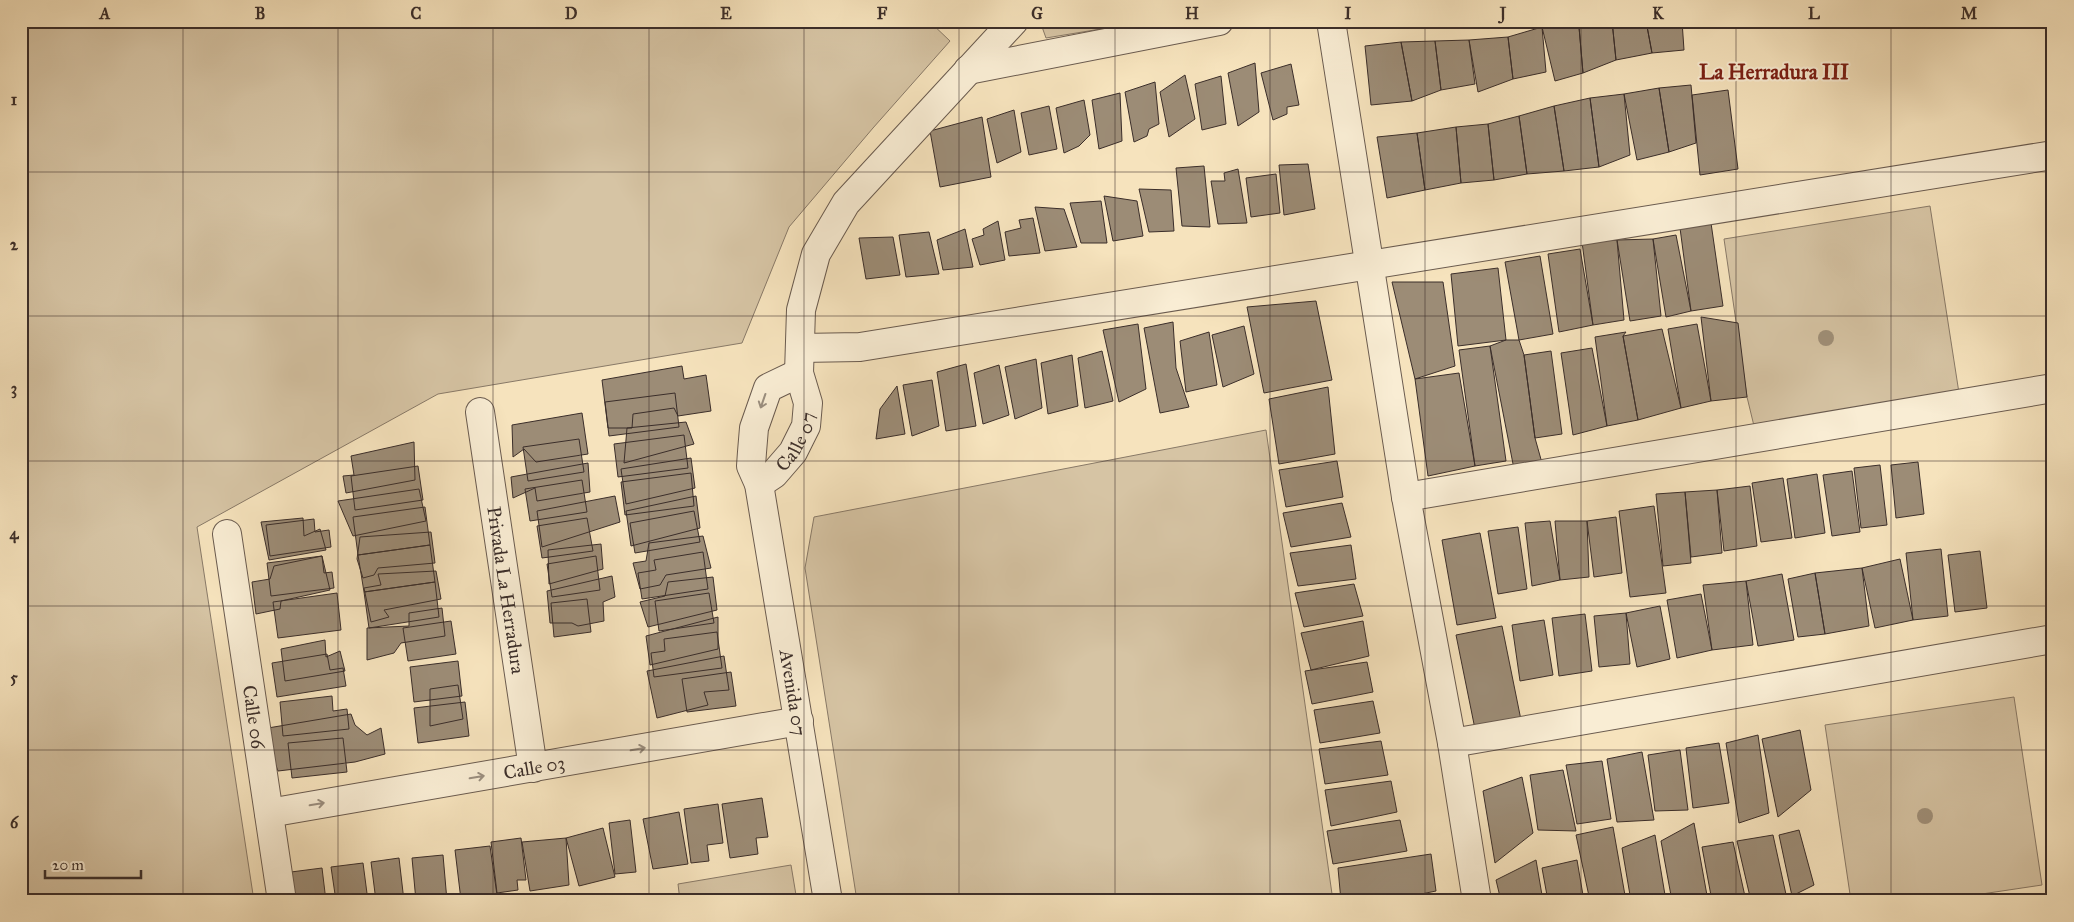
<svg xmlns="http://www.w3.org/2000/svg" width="2074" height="922" viewBox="0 0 2074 922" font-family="'IM FELL Great Primer',serif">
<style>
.green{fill:#d6c4a4;stroke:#887967}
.building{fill:#9c8c76;stroke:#3b2e2a}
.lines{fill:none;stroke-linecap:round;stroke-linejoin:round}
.minor-casing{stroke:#6a5b4f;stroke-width:30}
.minor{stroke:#f9edd4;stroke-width:28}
.tree{fill:#a09079}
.oneway{stroke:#9a8e7f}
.grid{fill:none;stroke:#3b2e2a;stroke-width:1;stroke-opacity:0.55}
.labels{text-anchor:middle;stroke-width:4;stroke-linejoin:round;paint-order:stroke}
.street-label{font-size:19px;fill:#3b2e2a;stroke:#f9edd4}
.quarter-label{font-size:21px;font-weight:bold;fill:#7a1f14;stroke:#f9edd4}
.neatline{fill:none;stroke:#3b2e2a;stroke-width:2}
.grid-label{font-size:16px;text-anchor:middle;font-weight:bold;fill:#3b2e2a}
</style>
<rect width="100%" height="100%" fill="#f6e3bd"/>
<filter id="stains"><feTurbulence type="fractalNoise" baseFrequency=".004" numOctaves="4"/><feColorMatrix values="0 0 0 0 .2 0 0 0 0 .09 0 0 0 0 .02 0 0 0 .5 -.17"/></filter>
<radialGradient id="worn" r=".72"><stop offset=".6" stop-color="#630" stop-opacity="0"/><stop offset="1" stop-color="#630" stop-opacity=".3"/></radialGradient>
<path class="green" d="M21 21H929L950 41 873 128 789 227 742 343 438 394 197 527 254 901H21Z
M1044 21H1149L1046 38 1041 24Z
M1930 206 1959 393 1754 426 1747 397 1724 239Z
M1266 430 1333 901H857L805 568 814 517Z
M2014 697 2042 885 1935 901H1851L1825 725Z
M791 865 797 901H680L678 884Z"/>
<path class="building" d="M1602 21H1612L1616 60 1583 73 1579 27Z
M1612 21H1646L1652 53 1616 60Z
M1646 21H1682L1684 50 1652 53Z
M1542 27 1546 72 1513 79 1508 37Z
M1542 27H1579L1583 73 1555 81Z
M1508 37 1513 79 1478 92 1469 40Z
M1469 40 1475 84 1441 90 1435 41Z
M1435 41 1441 90 1412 101 1401 42Z
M1401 42 1412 101 1371 105 1365 46Z
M1255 63 1259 112 1238 126 1228 73Z
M1291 64 1299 105 1287 107V114L1273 120 1261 73Z
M1185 75 1195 119 1169 137 1160 92Z
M1221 76 1226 124 1202 130 1195 84Z
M1155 82 1159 124 1149 129 1147 136 1134 142 1125 92Z
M1691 85 1696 143 1669 152 1659 88Z
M1659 88 1669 152 1637 160 1624 94Z
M1728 90 1738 169 1700 175 1692 95Z
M1120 93 1122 141 1099 149 1092 100Z
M1624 94 1630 155 1599 167 1590 98Z
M1590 98 1599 167 1564 171 1554 106Z
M1084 100 1090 135 1079 146 1064 153 1056 108Z
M1049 106 1057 149 1029 155 1021 113Z
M1554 106 1564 171 1527 174 1519 116Z
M1014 110 1021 152 997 163 987 119Z
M1519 116 1527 174 1494 180 1488 124Z
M982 117 991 177 940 187 930 131Z
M1488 124 1494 180 1461 183 1456 127Z
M1456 127 1461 183 1425 190 1417 133Z
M1417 133 1425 190 1387 198 1377 137Z
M1308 164 1315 209 1284 215 1279 165Z
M1204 166 1210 227 1182 226 1176 168Z
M1238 169 1247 223 1218 224 1211 181H1225L1224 173Z
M1276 174 1280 213 1251 217 1246 178Z
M1139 189 1171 190 1174 231 1149 232Z
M1104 196 1137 201 1143 236 1113 241Z
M1101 201 1107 243H1081L1070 203Z
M1035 207 1064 209 1077 247 1045 251Z
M1033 218 1040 253 1009 256 1005 232 1021 228 1019 220Z
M998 221 1005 260 980 265 972 239 984 235 983 229Z
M1711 223 1723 306 1691 311 1680 228Z
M965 229 973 267 943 270 937 240Z
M929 232 939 274 906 277 899 235Z
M1676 235 1691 311 1666 317 1653 239Z
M893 237 900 275 866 279 859 238Z
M1653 239 1661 316 1630 321 1617 240Z
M1617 240 1624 320 1593 325 1582 242Z
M1580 249 1593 325 1559 332 1548 254Z
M1540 256 1553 334 1519 340 1505 262Z
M1498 268 1506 340 1458 346 1451 274Z
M1392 282H1443L1455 366 1415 379Z
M1316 301 1332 380 1264 393 1247 307Z
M1701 317 1738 323 1747 397 1711 401Z
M1173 322 1176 368 1189 407 1160 413 1144 328Z
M1138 324 1146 389 1119 402 1103 330Z
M1697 324 1711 401 1681 408 1668 329Z
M1244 326 1254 374 1223 387 1212 335Z
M1662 329 1681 408 1638 420 1623 336Z
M1209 332 1217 385 1186 392 1180 341Z
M1626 332 1623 336 1638 420 1607 426 1595 337Z
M1506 340H1519L1524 355 1535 438 1542 463 1514 469 1490 346Z
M1490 346 1506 461 1475 466 1459 350Z
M1592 348 1607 426 1573 435 1561 353Z
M1102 351 1113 401 1085 408 1078 358Z
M1551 351 1562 434 1535 438 1524 355Z
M1072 355 1078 406 1048 414 1041 363Z
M1036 359 1042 408 1015 419 1005 367Z
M966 364 976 426 946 431 937 372Z
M999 365 1009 415 983 424 974 373Z
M682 366 684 379 706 375 711 411 678 416 674 408 633 414 632 428H608L602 380Z
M1459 373 1475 466 1428 476 1415 379Z
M932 380 939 426 912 436 903 385Z
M897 386 905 434 876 439 880 409Z
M1328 387 1335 454 1279 464 1269 399Z
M675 393 679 427 609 436 605 402Z
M582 413 588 454 536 462 524 449 513 457 512 425Z
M686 422 694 444 624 463 627 428Z
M684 435 688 468 618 477 614 444Z
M579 439 584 472 528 481 523 447Z
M414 442 415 480 346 493 343 476 354 475 351 456Z
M691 458 695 488 626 504 621 469Z
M1337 461 1343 497 1286 507 1279 470Z
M1918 462 1924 514 1896 518 1891 465Z
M588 463 590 492 537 501 535 488 513 498 511 477Z
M1880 465 1887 525 1861 528 1854 468Z
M418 466 423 500 355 510 351 476Z
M1852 471 1860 532 1832 536 1823 475Z
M691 473 694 506 625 515 621 482Z
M1817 474 1825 533 1795 538 1787 479Z
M1783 478 1792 538 1761 542 1752 483Z
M582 480 587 512 530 521 525 489Z
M1750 486 1757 546 1724 551 1717 490Z
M419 489 426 521 353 536 338 501Z
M1717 490 1722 553 1691 557 1685 492Z
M1685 492 1691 563 1663 566 1656 494Z
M615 496 620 522 542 547 537 511Z
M696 496 700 528 631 546 626 511Z
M1342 503 1351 537 1291 547 1283 513Z
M1654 506 1666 593 1630 597 1619 511Z
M425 507 430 545 358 555 353 517Z
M694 511 700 542 635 553 630 523Z
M1616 517 1622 573 1594 577 1587 521Z
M303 518 304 536 320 529 326 550 269 560 261 522Z
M587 518 593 551 542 558 537 526Z
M314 519 315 532 329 530 331 547 270 556 266 525Z
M1550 521 1560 580 1532 586 1525 523Z
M1555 521H1587L1589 577 1560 580Z
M1518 527 1527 589 1498 594 1488 531Z
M431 532 435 563 378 568 374 575 363 578 357 559 360 537Z
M1480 533 1496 618 1457 625 1442 540Z
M703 536 711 568 666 575 660 585 640 589 633 563 646 561 649 543Z
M601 544 603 569 549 584 548 550Z
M430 545 435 582 364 592 358 555Z
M1351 545 1356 579 1298 586 1290 553Z
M1941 549 1948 616 1913 620 1906 553Z
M1980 551 1987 608 1955 612 1948 555Z
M703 552 708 589 642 599 638 573 656 570 654 560Z
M322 556 324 573 332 572 334 588 271 596 267 563Z
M322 556 330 590 281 601 280 609 256 614 252 582 270 579 274 566Z
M596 556 600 590 552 597 547 564Z
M1900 559 1913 620 1875 628 1862 568Z
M1862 568 1869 626 1825 634 1815 573Z
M436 571 441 599 384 610 389 617 371 622 364 588 381 585 378 574Z
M1815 573 1825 634 1798 637 1788 579Z
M1782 574 1794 640 1758 646 1746 581Z
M612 576 615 597 603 602 604 621 578 626 572 623H550L547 591Z
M713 577 717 610 648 627 640 602 665 596 668 582Z
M1746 581 1753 645 1712 650 1703 585Z
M435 582 439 617 369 628 364 592Z
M1354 584 1363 616 1304 627 1295 593Z
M337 593 341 630 278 638 273 602Z
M709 593 714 623 659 631 655 601Z
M1701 594 1712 650 1677 658 1667 600Z
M587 599 591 632 554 637 551 603Z
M1660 606 1670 659 1637 667 1626 613Z
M442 608 445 636 401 643 394 653 367 660V628L409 626V613Z
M1626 613 1630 664 1599 667 1594 616Z
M1585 614 1592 671 1559 676 1552 618Z
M718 617V649L650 665 646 636Z
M1544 620 1553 675 1520 681 1512 625Z
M451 621 456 654 408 661 403 628Z
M1363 621 1369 656 1311 670 1301 633Z
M1502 626 1521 720 1475 729 1456 635Z
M717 632 722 668 654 677 651 653 665 651 664 639Z
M325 640 326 657 340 651 345 671 285 681 281 649Z
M327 654 330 670 343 668 346 686 277 697 272 663Z
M724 656 729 690 704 692 708 705 657 718 647 671Z
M458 661 462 696 414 702 410 667Z
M1367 662 1373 692 1312 704 1305 671Z
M731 672 736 706 687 712 682 679Z
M458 685 463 719 430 726V689Z
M332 696 333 711 347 709 349 729 283 736 280 702Z
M1373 701 1380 733 1320 743 1314 710Z
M465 702 469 736 418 743 414 708Z
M351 714 355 725 367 735 381 728 385 754 355 762 278 771 262 729Z
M1800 730 1811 790 1778 817 1762 739Z
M1758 735 1769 813 1739 823 1726 743Z
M343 738 347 772 292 778 288 743Z
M1381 741 1388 775 1325 784 1319 749Z
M1719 743 1729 803 1693 808 1686 748Z
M1680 750 1688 810 1655 811 1648 755Z
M1642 752 1654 820 1617 822 1607 759Z
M1602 761 1611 819 1577 824 1566 765Z
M1563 770 1576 831 1538 830 1530 775Z
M1522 777 1533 833 1495 863 1483 791Z
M1391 781 1397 812 1331 826 1325 790Z
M762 798 768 837 756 838 758 854 730 858 722 804Z
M718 804 723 843 707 845 709 861 691 863 684 809Z
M679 812 688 864 653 869 643 819Z
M630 820 636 872 615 874 609 823Z
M1400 820 1407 851 1333 864 1327 831Z
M1694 823 1708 901H1672L1661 841Z
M1613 827 1626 901H1590L1576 835Z
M603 828 615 877 579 886 566 838Z
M1799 830 1814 885 1792 896 1779 835Z
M1655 835 1666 901H1631L1622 848Z
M1773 835 1787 899 1751 901 1737 841Z
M521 838 526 880H517L518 890 497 893 491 842Z
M566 838 569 885 530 891 522 842Z
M1733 842 1746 901H1712L1702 847Z
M490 846 497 895 461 900 455 850Z
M1431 854 1436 891 1387 901H1341L1338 868Z
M443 855 447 901H416L412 858Z
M399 858 404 901H376L371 862Z
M1536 860 1543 901H1501L1496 880Z
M1577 860 1584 901H1548L1542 868Z
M363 863 368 901H336L331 867Z
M322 868 326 901H295L291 872Z
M1436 896 1437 901H1407Z"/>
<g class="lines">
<g class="minor-casing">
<g id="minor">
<path d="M1331 21 1406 497 1452 743 1477 901"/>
<path d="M968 70 1219 21"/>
<path d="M800 348 860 347 2053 155"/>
<path id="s1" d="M799 373 768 388 754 428 752 452 751 466 759 484 828 901"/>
<path id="s2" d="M480 412 533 768"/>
<path id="s3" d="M759 484 774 474 793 452 806 426 808 403 799 373 801 310 816 254 846 203 1014 21"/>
<path d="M1406 497 2053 388"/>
<path id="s4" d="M227 534 282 901"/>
<path d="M1452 743 2053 639"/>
<path id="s5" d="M269 813 799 721"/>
</g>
</g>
<use href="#minor" class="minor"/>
</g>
<g class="tree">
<circle cx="1826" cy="338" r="8"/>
<circle cx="1925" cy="816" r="8"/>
</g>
<defs><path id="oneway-shaft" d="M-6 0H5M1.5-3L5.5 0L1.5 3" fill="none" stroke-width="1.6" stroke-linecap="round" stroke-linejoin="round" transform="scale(1.25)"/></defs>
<g class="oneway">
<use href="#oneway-shaft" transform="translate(763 401) rotate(109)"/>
<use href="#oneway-shaft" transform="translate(638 749) rotate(-10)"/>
<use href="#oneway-shaft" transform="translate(477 777) rotate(-10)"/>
<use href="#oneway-shaft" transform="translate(317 804) rotate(-10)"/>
</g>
<path class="grid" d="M183 21V901M338 21V901M493 21V901M649 21V901M804 21V901M959 21V901M1115 21V901M1270 21V901M1425 21V901M1581 21V901M1736 21V901M1891 21V901M21 172H2053M21 316H2053M21 461H2053M21 606H2053M21 750H2053"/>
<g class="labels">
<g class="street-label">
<text dy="7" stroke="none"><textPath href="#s3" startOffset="58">Calle 07</textPath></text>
<text dy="7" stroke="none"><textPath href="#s2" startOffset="180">Privada La Herradura</textPath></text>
<text dy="7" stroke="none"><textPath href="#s1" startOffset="346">Avenida 07</textPath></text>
<text dy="7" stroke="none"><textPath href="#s4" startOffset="185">Calle 06</textPath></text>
<text dy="7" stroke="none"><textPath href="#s5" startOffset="269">Calle 03</textPath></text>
</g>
<g class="quarter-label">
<text x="1774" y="79">La Herradura III</text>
</g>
</g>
<rect width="2074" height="922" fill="none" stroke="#f6e3bd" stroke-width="55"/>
<path d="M45 870v8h96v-8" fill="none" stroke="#3b2e2a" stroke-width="2.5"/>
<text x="52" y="870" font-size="15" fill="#3b2e2a" stroke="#f9edd4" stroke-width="4" paint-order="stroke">20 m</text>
<rect x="28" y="28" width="2018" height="866" class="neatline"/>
<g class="grid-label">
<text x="105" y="19">A</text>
<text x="260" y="19">B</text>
<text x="416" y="19">C</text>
<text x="571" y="19">D</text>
<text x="726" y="19">E</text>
<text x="882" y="19">F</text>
<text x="1037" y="19">G</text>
<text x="1192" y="19">H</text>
<text x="1348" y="19">I</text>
<text x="1503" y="19">J</text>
<text x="1658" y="19">K</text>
<text x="1814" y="19">L</text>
<text x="1969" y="19">M</text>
<text x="14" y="105">1</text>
<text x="14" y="250">2</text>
<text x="14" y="394">3</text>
<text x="14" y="539">4</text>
<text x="14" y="683">5</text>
<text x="14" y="828">6</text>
</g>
<rect width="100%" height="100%" filter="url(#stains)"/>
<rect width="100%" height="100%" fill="url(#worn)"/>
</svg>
